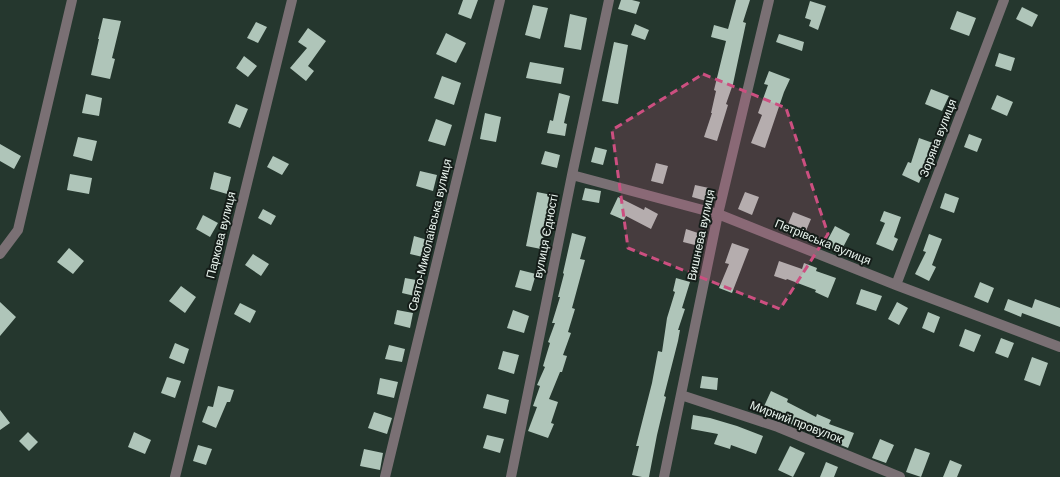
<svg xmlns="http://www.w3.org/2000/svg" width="1060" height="477" viewBox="0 0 1060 477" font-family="Helvetica,sans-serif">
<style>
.building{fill:#afc5b9}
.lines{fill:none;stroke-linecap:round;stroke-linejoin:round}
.street{stroke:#7a7074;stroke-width:10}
.marked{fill:#cc4f80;fill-opacity:0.2;stroke:#cc4f80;stroke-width:3;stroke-dasharray:8 5;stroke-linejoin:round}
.labels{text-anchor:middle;stroke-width:4;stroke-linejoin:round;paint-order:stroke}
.street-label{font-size:12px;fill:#eaf5ef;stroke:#141c18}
</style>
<rect width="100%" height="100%" fill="#25372e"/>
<path class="building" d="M463 0H478L471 19 458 14Z
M621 0H632L640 2 636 14 618 9Z
M736 0H750L743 22 746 23 733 84 726 104 728 105 717 141 704 137 712 113H711L716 91 714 90 726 41 711 37 714 25 728 29Z
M810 1 826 6 818 30 809 26 811 20 805 18Z
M533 5 548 8 540 39 525 35Z
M1022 7 1038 15 1032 27 1016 19Z
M957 11 976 18 969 36 950 29Z
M570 14 587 18 581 50 564 47Z
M103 18 121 21 112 58 115 59 110 79 91 75 99 39H98Z
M256 22 267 27 258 43 247 38Z
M635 24 649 30 645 40 631 35Z
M308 28 326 41 308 66 314 71 306 81 290 68 307 48 298 42Z
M446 33 466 43 456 63 436 54Z
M779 34 804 42 802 51 776 42Z
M614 42 628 45 618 104 602 101Z
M999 53 1015 58 1011 71 995 66Z
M244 56 257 66 248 77 236 68Z
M530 62 564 68 561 84 526 78Z
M769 71 790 79 784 92 765 148 751 143 762 115 758 113 768 85 764 84Z
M442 76 461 83 454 105 434 98Z
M931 89 949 96 942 111 925 104Z
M559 93 570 96 564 123 567 124 565 136 547 133 550 120 553 121Z
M86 94 102 98 99 116 82 113Z
M997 95 1013 102 1007 116 991 109Z
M236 104 248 109 240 128 228 123Z
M485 113 501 117 496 142 480 139Z
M436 119 452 125 445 146 428 141Z
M969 134 982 139 977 152 964 147Z
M78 137 97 141 92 161 73 156Z
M919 138 933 143 924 169 925 170 919 183 902 175 908 162 911 163Z
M0 144 21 156 14 169 0 161Z
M595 147 607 150 603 165 591 162Z
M545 151 560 155 557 168 541 164Z
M273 156 289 164 282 175 267 167Z
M656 163 668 166 663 184 651 181Z
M420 171 437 175 433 191 416 186Z
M214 172 231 177 227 194 210 189Z
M70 174 92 178 89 194 67 190Z
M695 185 709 188 706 201 692 197Z
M585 188 601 191 599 203 582 200Z
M537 192 552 195 541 249 526 246Z
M745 192 759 197 752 215 738 209Z
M945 193 959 198 954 213 940 208Z
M618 197 644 210 645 207 658 214 651 229 626 216 624 220 610 214Z
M263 209 276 216 271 225 258 218Z
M884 211 901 217 894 237 898 239 893 251 876 244 885 223 880 221Z
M793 212 811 219 803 238 785 231Z
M203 215 218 223 210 237 196 229Z
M835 226 850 234 840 253 825 245Z
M686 229 698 233 695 245 683 242Z
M572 233 586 237 580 259 585 260 572 308 575 309 568 332 571 333 563 355 567 356 562 372H560L549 399 558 402 551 423 554 424 548 438 528 431 537 407 533 406 540 386 537 385 545 367 543 366 550 343 548 342 555 323H552L560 297H558L564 274 563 273Z
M929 234 942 239 932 265 936 267 929 281 915 274 926 252 923 251Z
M414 236 431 241 427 258 410 254Z
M732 243 749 249 732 293 719 288 729 264 725 263Z
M69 248 84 261 73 274 57 262Z
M253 254 269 264 261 276 245 265Z
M779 261 802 269 804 263 817 268 816 271 836 278 828 298 815 292 816 290 787 279 786 280 774 276Z
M520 270 536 274 531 291 515 287Z
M405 278 422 281 419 297 402 293Z
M676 278 690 282 682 308 685 309 678 330H680L678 341 664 396 666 397 657 435 649 477H642L632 475 639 446H636L652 383 658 351 662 352 667 318 675 292 673 291Z
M980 282 994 288 988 303 974 297Z
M181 286 196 297 185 313 169 301Z
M861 289 882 296 876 311 856 304Z
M1008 299 1032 308 1035 299 1060 308V327L1022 313 1021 317 1004 310Z
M0 302 16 317 0 336Z
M897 302 908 308 899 325 888 319Z
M240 303 256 311 250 323 234 314Z
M397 310 413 313 410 328 394 324Z
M513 310 529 316 524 333 507 328Z
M928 312 940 317 934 333 922 328Z
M965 329 981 335 974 352 959 346Z
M1001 338 1014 343 1008 358 995 353Z
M175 343 189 349 184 364 169 358Z
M389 345 405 349 402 362 385 359Z
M503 351 519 355 514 374 498 369Z
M1032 357 1048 363 1040 386 1024 380Z
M702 376 718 378 717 390 700 388Z
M167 377 181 381 175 398 161 393Z
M380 378 398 382 394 398 377 394Z
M218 386 234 390 230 402H227L216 428 202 422 208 406 213 407Z
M771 391 788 399 787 402 816 417 817 414 831 420 829 424 854 433 848 448 797 427 779 418 778 420 761 413Z
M487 394 509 400 506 414 483 408Z
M0 410 10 423 0 430Z
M374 412 392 418 387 434 368 428Z
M693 415 710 418 737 426 763 436 756 454 731 445 730 449 714 444 718 434 691 429Z
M28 432 38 442 29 451 19 441Z
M134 432 151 440 145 454 128 447Z
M487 435 504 439 500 453 483 448Z
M880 439 894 445 886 463 872 458Z
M198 445 212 449 206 465 193 461Z
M790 446 805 453 793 477 778 470Z
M915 448 930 453 921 477 906 472Z
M364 449 383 453 380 470 360 466Z
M950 460 962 465 957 477H943Z
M826 462 838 467 834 477H820Z"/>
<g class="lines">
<path class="street" d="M572 175 718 214 896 285 1060 347
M0 254 18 230 72 0
M896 285 1004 0
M681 395 778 427 900 477
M175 477 292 0
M385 477 500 0
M511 477 572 175 609 0
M664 477 718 214 769 0"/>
</g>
<path class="marked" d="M703 74 786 108 828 234 780 309 628 248 612 130Z"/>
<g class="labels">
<g class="street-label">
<text transform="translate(938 138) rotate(-69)" y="4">Зоряна вулиця</text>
<text transform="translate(221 235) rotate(-76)" y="4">Паркова вулиця</text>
<text transform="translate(430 235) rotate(-77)" y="4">Свято-Миколаївська вулиця</text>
<text transform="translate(701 235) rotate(-78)" y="4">Вишнева вулиця</text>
<text transform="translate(546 236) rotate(-79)" y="4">вулиця Єдності</text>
<text transform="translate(823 242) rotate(22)" y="4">Петрівська вулиця</text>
<text transform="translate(796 422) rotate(21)" y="4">Мирний провулок</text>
</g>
</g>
</svg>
